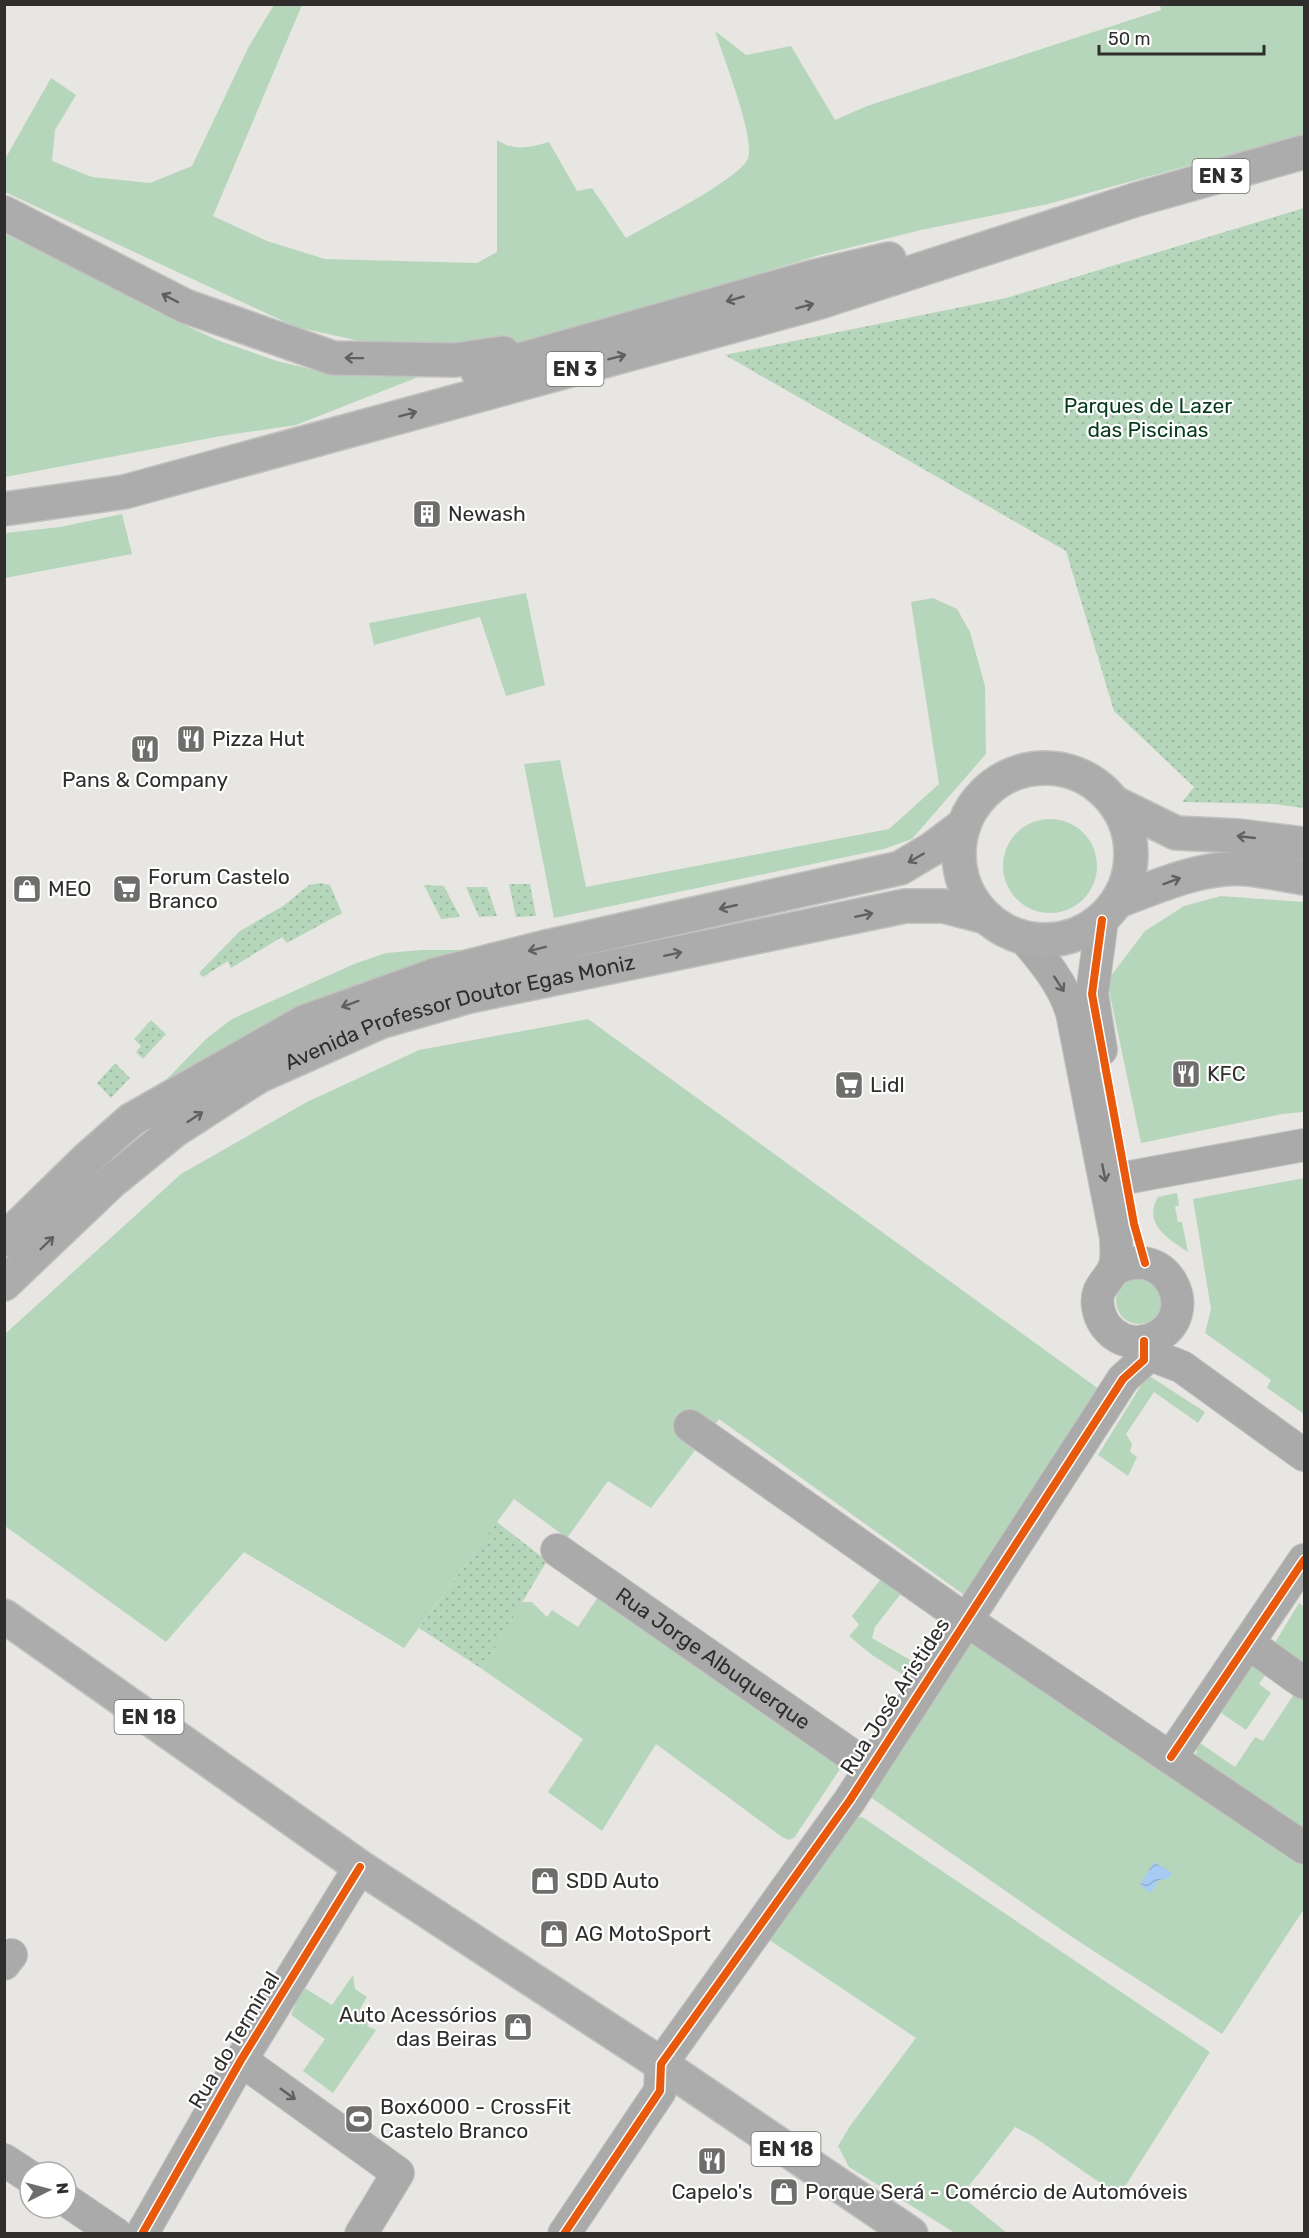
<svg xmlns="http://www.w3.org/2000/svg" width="1309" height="2238" viewBox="0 0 1309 2238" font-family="Rubik,sans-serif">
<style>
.grass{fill:#b6d6bb}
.park{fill:url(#park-dots)}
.water{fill:url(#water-waves)}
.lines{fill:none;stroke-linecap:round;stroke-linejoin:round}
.minor-casing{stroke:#c1c1bf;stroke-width:34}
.major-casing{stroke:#c1c1bf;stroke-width:36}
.minor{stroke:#abaaaa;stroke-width:32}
.major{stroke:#adacac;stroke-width:33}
.cycleway-casing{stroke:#fff;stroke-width:11}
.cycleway{stroke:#e8590c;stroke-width:8}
.oneway{stroke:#61605f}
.oneway2{stroke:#61605e}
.labels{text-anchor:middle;stroke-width:4.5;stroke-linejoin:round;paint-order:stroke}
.shield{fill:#fff;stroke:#6d6d6b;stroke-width:1.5}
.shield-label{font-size:20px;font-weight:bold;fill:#2f2e2c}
.park-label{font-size:21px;fill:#053b1b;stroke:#fff}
.poi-label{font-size:21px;fill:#2f2e2c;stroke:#fff;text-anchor:start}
.street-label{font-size:21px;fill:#2f2e2c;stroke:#fff}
</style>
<defs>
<pattern id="park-dots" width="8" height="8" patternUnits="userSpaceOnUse" patternTransform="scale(1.5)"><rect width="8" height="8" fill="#b6d6bb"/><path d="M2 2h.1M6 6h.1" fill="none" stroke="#9db8a1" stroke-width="1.8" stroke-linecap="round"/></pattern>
<pattern id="water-waves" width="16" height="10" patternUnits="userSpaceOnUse" patternTransform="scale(1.5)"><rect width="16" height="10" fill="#a7ccf3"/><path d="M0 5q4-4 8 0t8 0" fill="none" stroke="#90b0d0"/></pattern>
</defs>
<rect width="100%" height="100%" fill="#e7e6e3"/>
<path class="grass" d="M274 5H302L213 216 267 241 325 259 477 263 497 252V140C514 152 530 147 549 142L577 191 592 188 626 238C648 225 742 178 748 158 755 137 723 56 715 31L746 55 791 46 835 120 867 106 1161 10 1160 5H1304V138L1191 165 1048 204 921 230 820 255 497 354 378 345 296 327 5 192V159L51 78 76 95 55 130 52 161 92 177 150 183 192 166 249 46Z
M4 234 88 273 151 309 217 340 277 361 323 372 377 377 426 374 296 425 221 436 5 477Z
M122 514 132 554 5 578V533L60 527Z
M526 593 545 685 506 696 480 617 374 645 369 623Z
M933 598 957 609 970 632 985 686 986 754 912 839 884 849 554 918 524 764 560 760 586 887 889 829 939 784 911 602Z
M1003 866a47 47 0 1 1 94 0a47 47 0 1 1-94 0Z
M1221 896 1304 902V1112L1282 1114 1141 1143 1107 981 1145 931 1184 906Z
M422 950H461L462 957 170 1086 166 1080 206 1039 232 1019 354 964 386 953Z
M588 1019 1107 1395 967 1597 719 1419 651 1508 608 1481 567 1538 514 1499 404 1648 244 1552 166 1642 5 1526V1334L181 1174 307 1102 419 1050Z
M1304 1178V1414L1267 1388 1271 1380 1205 1333 1211 1309 1193 1199Z
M1177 1193 1179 1205 1175 1207 1178 1222H1182L1188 1252C1169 1239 1142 1224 1158 1197Z
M1116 1301a23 23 0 1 1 46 0a23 23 0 1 1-46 0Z
M1151 1377 1205 1412 1198 1423 1154 1392 1126 1434 1132 1444 1130 1452 1137 1457 1128 1476 1098 1455 1145 1379Z
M883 1576 903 1591 875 1627 872 1638 912 1661 905 1676 872 1655 849 1636 859 1625 852 1616Z
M600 1594 841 1760 840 1769 794 1838 789 1840 782 1837 656 1744 602 1831 548 1792 583 1739 482 1669 522 1602H532L547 1617 552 1610 578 1627Z
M1299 1603 1304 1607V1666L1273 1646Z
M975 1641 1304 1863V1909L1222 2034 1072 1937 866 1794 967 1646Z
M1253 1659 1269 1670 1259 1684 1271 1693 1246 1730 1220 1712 1200 1743 1235 1767 1255 1737 1263 1741 1294 1694 1304 1695V1832L1196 1757 1197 1746Z
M862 1817 1210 2052 1119 2196 1034 2137 1015 2127 961 2196 1007 2233H955L849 2167 838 2146 850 2126 916 2038 768 1939 852 1819Z
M353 1975 355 1989 367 1997 360 2009 373 2018 367 2026 376 2030 333 2093 303 2071 325 2039 291 2015 303 1987 332 2005Z"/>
<path class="park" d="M1304 208V808L1273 804 1182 802 1194 787 1114 711 1066 551 725 355 1006 298Z
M321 883 330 885 342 913 287 943 282 937 231 968 228 961 203 977 199 973 240 931 283 906 309 885Z
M509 884H530L536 916 516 917Z
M424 885 444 886 460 917 441 919Z
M466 887H487L497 916 479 917Z
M151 1020 166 1034 143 1059 136 1052 141 1046 134 1039Z
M115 1063 130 1078 111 1098 97 1083Z
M497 1522 547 1561 482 1669 419 1628Z"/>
<path class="water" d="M1154 1862 1172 1873 1168 1879 1159 1880 1151 1893 1140 1885Z"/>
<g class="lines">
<g class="minor-casing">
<g id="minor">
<path d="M1024 938C1044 961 1063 984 1072 1013L1116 1238C1116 1248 1118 1261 1113 1270 1106 1284 1095 1288 1098 1307 1100 1321 1109 1333 1122 1339 1132 1343 1144 1343 1154 1338 1204 1315 1166 1239 1114 1270"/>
<path d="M1101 1050 1092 994 1102 920"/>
<path d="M1125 1178 1304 1145"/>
<path d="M1146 1341 1159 1358 1182 1367 1304 1455"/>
<path d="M690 1426 966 1620 1304 1848"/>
<path id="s1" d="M557 1550 870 1768"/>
<path d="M1248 1643 1304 1683"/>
<path d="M1171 1757 1304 1560"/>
<path d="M4 1964 11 1955"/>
<path d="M241 2060 398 2173 361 2234"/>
<path d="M4 2160 30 2177"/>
<path d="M66 2200 116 2234"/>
<path d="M142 2234 241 2060 360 1867"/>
<path d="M564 2234 660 2091 661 2064 850 1800 1123 1379 1144 1360V1341"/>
</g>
</g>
<g class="major-casing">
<g id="major">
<path d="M4 213 185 306 333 358 455 360 503 353"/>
<path d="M478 372 812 277 889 259"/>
<path d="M4 509 124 492 820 302 1138 199 1304 152"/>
<circle cx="1045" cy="854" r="86"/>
<path d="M1115 803 1176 833 1239 836 1304 844"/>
<path d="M1118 901C1159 886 1203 865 1249 869 1267 871 1286 875 1304 878"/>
<path d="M4 1240 88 1158 131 1120 304 1022 435 975 550 946 900 868 932 849 964 825"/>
<path id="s2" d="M4 1284 111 1182 175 1130 259 1076 380 1022 470 996 905 906H944L986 917"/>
<path d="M4 1616 360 1867 661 2064 911 2234"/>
</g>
</g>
<use href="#minor" class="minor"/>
<use href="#major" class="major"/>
<g class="cycleway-casing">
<path id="cycleway" d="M1102 920 1092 994 1134 1224 1145 1263
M1171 1757 1304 1560
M142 2234 241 2060 360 1867
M564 2234 660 2091 661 2064 850 1800 1123 1379 1144 1360V1341"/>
</g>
<use href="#cycleway" class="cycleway"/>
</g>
<defs><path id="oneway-shaft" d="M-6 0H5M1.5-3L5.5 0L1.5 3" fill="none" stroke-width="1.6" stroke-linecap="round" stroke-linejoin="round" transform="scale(1.5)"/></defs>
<g class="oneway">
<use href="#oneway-shaft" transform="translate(170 298) rotate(-153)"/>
<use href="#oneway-shaft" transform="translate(735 299) rotate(164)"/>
<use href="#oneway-shaft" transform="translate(805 306) rotate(-15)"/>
<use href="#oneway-shaft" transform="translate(617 357) rotate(-15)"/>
<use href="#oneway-shaft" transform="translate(354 358) rotate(-179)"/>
<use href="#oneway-shaft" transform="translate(408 414) rotate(-15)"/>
<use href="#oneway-shaft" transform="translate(1246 837) rotate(-174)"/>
<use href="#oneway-shaft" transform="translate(916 858) rotate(150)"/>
<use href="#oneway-shaft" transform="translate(1172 881) rotate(-21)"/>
<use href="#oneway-shaft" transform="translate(728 907) rotate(167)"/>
<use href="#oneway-shaft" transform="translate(864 915) rotate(-12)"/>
<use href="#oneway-shaft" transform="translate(537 949) rotate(166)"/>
<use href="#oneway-shaft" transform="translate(673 954) rotate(-12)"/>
<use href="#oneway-shaft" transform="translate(350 1004) rotate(160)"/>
<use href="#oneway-shaft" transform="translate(195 1117) rotate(-33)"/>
<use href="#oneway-shaft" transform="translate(47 1243) rotate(-44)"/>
</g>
<g class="oneway2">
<use href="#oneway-shaft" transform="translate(1059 984) rotate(57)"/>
<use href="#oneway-shaft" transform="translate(1104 1173) rotate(79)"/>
<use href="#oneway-shaft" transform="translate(288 2094) rotate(36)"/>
</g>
<defs>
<g id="building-square" transform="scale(1.5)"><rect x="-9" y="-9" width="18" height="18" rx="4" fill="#6f6e6c" stroke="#fff"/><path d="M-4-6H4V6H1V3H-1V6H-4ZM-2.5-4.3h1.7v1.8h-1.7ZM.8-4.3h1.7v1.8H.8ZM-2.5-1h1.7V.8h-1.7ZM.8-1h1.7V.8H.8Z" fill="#fff"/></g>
<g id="restaurant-square" transform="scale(1.5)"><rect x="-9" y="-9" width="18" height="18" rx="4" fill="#6f6e6c" stroke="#fff"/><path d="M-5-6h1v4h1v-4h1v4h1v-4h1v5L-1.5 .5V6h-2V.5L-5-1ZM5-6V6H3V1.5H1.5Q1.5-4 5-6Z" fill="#fff"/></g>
<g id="shop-square" transform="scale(1.5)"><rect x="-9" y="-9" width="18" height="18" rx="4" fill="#6f6e6c" stroke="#fff"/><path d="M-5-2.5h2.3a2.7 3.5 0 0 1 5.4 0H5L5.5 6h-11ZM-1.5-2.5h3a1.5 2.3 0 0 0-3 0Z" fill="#fff"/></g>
<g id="supermarket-square" transform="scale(1.5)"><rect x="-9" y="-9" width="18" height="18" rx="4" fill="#6f6e6c" stroke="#fff"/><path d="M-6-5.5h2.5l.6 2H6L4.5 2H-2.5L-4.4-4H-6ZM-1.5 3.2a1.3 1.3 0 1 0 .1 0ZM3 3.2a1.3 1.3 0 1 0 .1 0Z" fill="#fff"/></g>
<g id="stadium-square" transform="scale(1.5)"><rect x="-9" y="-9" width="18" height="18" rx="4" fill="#6f6e6c" stroke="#fff"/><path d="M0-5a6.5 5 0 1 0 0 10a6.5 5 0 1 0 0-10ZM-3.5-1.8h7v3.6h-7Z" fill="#fff"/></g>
</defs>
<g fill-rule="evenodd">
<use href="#building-square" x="427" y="514"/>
<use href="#restaurant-square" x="191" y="739"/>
<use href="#restaurant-square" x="145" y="749"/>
<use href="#shop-square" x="27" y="889"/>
<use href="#supermarket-square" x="127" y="889"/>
<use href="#restaurant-square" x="1186" y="1074"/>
<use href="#supermarket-square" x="849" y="1085"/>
<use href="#shop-square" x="545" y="1881"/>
<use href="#shop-square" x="554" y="1934"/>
<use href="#shop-square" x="518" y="2027"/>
<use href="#stadium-square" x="359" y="2119"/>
<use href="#restaurant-square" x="712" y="2161"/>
<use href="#shop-square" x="784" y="2192"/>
</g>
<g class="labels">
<g class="shield">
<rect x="1192.5" y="159" width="57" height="34" rx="4.5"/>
<rect x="546.5" y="352" width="57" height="34" rx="4.5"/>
<rect x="114.5" y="1700" width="69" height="34" rx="4.5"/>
<rect x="751.5" y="2132" width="69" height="34" rx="4.5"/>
</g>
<g class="shield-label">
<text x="1221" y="183">EN 3</text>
<text x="575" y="376">EN 3</text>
<text x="149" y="1724">EN 18</text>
<text x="786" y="2156">EN 18</text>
</g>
<g class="park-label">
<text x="1148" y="413">Parques de Lazer<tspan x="1148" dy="24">das Piscinas</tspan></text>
</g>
<g class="poi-label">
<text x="448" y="521">Newash</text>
<text x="212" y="746">Pizza Hut</text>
<text x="145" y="787" text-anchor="middle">Pans &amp; Company</text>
<text x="148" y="884">Forum Castelo<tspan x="148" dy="24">Branco</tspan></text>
<text x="48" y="896">MEO</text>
<text x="1207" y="1081">KFC</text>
<text x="870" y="1092">Lidl</text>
<text x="566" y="1888">SDD Auto</text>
<text x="575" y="1941">AG MotoSport</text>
<text x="497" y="2022" text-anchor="end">Auto Acessórios<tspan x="497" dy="24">das Beiras</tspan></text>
<text x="380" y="2114">Box6000 - CrossFit<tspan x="380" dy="24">Castelo Branco</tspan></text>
<text x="712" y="2199" text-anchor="middle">Capelo's</text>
<text x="805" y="2199">Porque Será - Comércio de Automóveis</text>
</g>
<g class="street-label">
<text dy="7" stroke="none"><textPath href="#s2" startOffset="542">Avenida Professor Doutor Egas Moniz</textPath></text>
<text dy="7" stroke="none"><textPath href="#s1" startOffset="190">Rua Jorge Albuquerque</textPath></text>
<text transform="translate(895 1696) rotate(-57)" y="7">Rua José Aristides</text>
<text transform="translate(234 2040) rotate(-59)" y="7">Rua do Terminal</text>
</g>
</g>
<rect width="1309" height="2238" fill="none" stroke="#2f2e2c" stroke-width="12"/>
<g transform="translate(48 2190) rotate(84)"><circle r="28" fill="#ffffff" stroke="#acabab" stroke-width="1.5"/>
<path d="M0-4.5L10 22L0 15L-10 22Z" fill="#6f6e6c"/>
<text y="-9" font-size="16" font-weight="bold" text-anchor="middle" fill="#2f2e2c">N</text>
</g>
<path d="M1099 45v9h165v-9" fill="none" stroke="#2f2e2c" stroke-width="3"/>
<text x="1108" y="45" font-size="18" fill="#2f2e2c" stroke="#ffffff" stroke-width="4.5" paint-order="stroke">50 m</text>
</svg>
